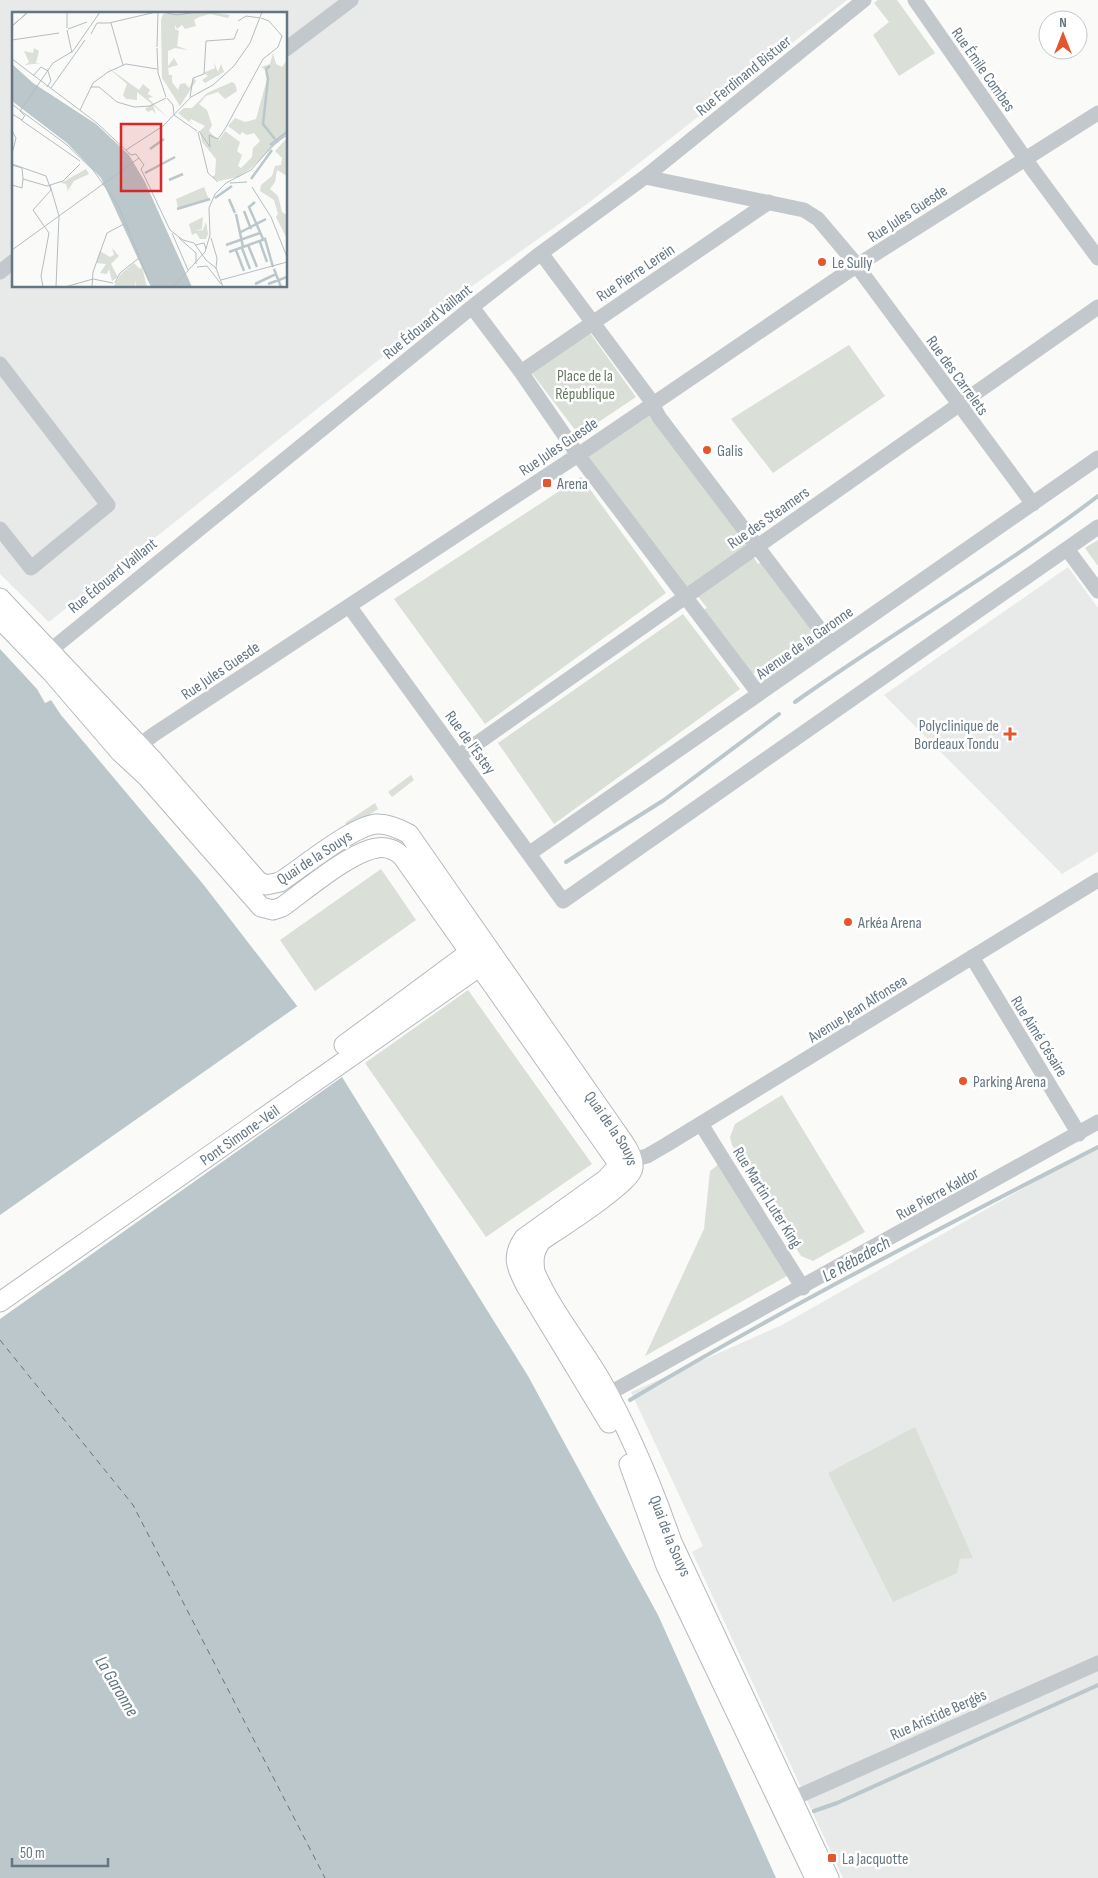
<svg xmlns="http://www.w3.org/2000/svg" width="1098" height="1878" viewBox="0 0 1098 1878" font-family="'Sofia Sans Condensed',sans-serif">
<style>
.built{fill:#e8e9e9;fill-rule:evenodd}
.green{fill:#dadfd7}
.water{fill:#bbc7cb}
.pier{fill:#fafaf8}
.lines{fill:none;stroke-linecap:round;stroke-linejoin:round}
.stream{stroke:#bbc7cb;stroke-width:4}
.ferry{stroke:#60757c;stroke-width:1;stroke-dasharray:6 5;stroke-linecap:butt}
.major-casing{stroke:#b5babe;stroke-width:21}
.minor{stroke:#c3c8cc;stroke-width:15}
.major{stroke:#fff;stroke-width:19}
.poi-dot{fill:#e4572e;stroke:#fff;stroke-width:2}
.labels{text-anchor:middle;stroke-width:5;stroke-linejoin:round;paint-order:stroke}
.street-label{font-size:16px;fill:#657683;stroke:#fff}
.poi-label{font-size:16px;fill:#657683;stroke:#fff;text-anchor:start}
.park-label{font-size:16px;fill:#687a64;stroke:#fff}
.water-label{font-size:18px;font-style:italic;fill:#60757c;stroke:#fff}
.inset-river{fill:none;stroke:#bbc7cb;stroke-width:2.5}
.inset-road{fill:none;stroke:#b5bdc2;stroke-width:1}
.view{fill:#d62828;fill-opacity:0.15;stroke:#d62828;stroke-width:2.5}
.inset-edge{fill:none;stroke:#657683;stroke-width:2.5}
</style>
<rect width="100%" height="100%" fill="#fafaf8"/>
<path class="built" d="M0 0H847L587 204 468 289 49 622 0 574ZM14 14H286V286H14Z
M1068 567 1098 608V852L1062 874 884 695Z
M1098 1146V1878H843L692 1552 703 1546 631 1392 782 1325Z"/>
<path class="green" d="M878 0H897L935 53 899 76 873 35 889 22 874 3Z
M590 333 636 397 579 435 531 372Z
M849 345 885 396 773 473 731 419Z
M652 414 747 544 746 548 691 586H684L588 456 644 416Z
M581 477 666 593 485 724 394 599Z
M1098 540V566L1085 548Z
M753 556 758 564 763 561 818 634 814 637 820 647 765 684 756 671 751 677 701 611 707 608 697 595Z
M683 614 740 689 554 824 498 743Z
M411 775 414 780 392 797 388 792Z
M375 803 378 809 349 828 345 823Z
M381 869 416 920 315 991 280 940Z
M468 990 592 1164 486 1237 365 1063Z
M782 1095 865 1232 813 1261 801 1256 732 1145 730 1137 735 1124Z
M719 1164 787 1276 645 1356 704 1229 710 1171Z
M915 1427 973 1558 960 1559 957 1573 893 1602 828 1473Z"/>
<path class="water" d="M0 649 37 689 45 703 51 700 61 715 203 884 301 1011 528 1376 658 1615 776 1878H0Z"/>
<path class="pier" d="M299 1005 345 1075 0 1319V1215Z"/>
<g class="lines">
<path class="stream" d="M795 702C895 631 1001 570 1098 496
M566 862 664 800 779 714
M630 1400C782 1309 941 1228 1098 1147
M814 1811 837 1803 1098 1685"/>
<path class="ferry" d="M0 1340 133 1505 325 1878"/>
<g class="major-casing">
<g id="major">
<path id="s1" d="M0 598 152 759 258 881 266 885 280 882C303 867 351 827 376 824 388 823 400 829 409 834L613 1127C621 1139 634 1153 633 1168 632 1183 557 1230 541 1241 534 1252 533 1259 535 1272 551 1309 578 1342 599 1377 629 1429 652 1485 672 1542L829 1878"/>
<path d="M0 619 52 673 120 752 147 777 261 907 273 910 282 907C306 890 350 852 377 848 387 846 395 850 402 856L617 1162 616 1168 606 1179 524 1238C511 1256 516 1267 526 1286L609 1423"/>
<path d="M344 1045 478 946"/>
<path id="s2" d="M0 1302 489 960"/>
<path d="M629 1464 666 1566 815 1878"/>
</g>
</g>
<path class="minor" d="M915 0 1033 170 1098 258
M286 49 351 0
M645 177 864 0
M541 253 649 398 659 417 831 644
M0 272 14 261
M472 307 521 372 578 455 759 694
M0 364 108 505 31 568 0 529
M521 372 769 202
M1067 549 1098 591
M349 606 563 901 1098 527
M41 658 472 307 541 253 645 177 804 210 818 219 851 258 1033 504
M136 754 139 746 153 735 578 455 856 266 1098 113
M459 756 1098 307
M530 853 1098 458
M972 957 1079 1134
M701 1124 803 1288
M623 1162 647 1156 666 1145 1098 880
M608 1394 1098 1122
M783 1803 1098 1663"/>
<use href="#major" class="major"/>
</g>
<g class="poi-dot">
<circle cx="822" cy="262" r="5"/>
<circle cx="707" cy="450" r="5"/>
<rect x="542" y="478" width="10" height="10" rx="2.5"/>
<path d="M1007.5 726.5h5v5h5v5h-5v5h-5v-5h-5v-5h5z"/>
<circle cx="848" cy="922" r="5"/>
<circle cx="963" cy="1081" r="5"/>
<rect x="827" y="1853" width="10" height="10" rx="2.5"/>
</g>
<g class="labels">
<g class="street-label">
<text transform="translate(984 69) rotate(55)" y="6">Rue Émile Combes</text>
<text transform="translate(743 75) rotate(-39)" y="6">Rue Ferdinand Bistuer</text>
<text transform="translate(907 213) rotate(-33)" y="6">Rue Jules Guesde</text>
<text transform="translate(635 272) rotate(-34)" y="6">Rue Pierre Lerein</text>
<text transform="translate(427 321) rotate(-39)" y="6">Rue Édouard Vaillant</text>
<text transform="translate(958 375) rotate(54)" y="6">Rue des Carrelets</text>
<text transform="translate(558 446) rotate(-34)" y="6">Rue Jules Guesde</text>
<text transform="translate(768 517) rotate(-35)" y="6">Rue des Steamers</text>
<text transform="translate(112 575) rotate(-39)" y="6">Rue Édouard Vaillant</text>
<text transform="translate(804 642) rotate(-35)" y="6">Avenue de la Garonne</text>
<text transform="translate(220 670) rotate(-34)" y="6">Rue Jules Guesde</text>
<text transform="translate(471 742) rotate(54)" y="6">Rue de l'Estey</text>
<text transform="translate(314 857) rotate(-33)" y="6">Quai de la Souys</text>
<text transform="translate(857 1008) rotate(-32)" y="6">Avenue Jean Alfonsea</text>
<text transform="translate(1040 1036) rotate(58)" y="6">Rue Aimé Césaire</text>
<text dy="6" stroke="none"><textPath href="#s1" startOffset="912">Quai de la Souys</textPath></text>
<text dy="6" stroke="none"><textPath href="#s2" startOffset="292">Pont Simone-Veil</textPath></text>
<text transform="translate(937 1193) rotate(-29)" y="6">Rue Pierre Kaldor</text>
<text transform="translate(768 1197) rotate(58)" y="6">Rue Martin Luter King</text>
<text dy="6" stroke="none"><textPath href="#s1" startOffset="1406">Quai de la Souys</textPath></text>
<text transform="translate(938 1714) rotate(-24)" y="6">Rue Aristide Bergès</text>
</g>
<g class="poi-label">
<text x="832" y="268">Le Sully</text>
<text x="717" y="456">Galis</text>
<text x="557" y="489">Arena</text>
<text x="999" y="731" text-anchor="end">Polyclinique de<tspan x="999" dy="18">Bordeaux Tondu</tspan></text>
<text x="858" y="928">Arkéa Arena</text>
<text x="973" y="1087">Parking Arena</text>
<text x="842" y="1864">La Jacquotte</text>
</g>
<g class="park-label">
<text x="585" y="381">Place de la<tspan x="585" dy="18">République</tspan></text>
</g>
<g class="water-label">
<text transform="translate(856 1259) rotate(-29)" y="6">Le Rébedech</text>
<text transform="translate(117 1686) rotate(59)" y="6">La Garonne</text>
</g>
</g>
<g transform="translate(12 12)">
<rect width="275" height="275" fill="#fafaf8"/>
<path d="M198 0 218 3 216 6 198 2 187 5 182 8 184 14 173 17 170 13 165 17 163 13V17L167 19 165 34 176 38 163 36 156 39V54L162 46 166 53 156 56 157 63H160V70L166 78 168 72 173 71 177 76 182 66 184 69 168 94 150 66 149 8 151 2ZM22 36 27 39 24 51H29L13 53 17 50 12 39 21 41ZM261 41 264 52 270 55 275 48V122L238 157 226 165 207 169 200 165 203 163 204 147 190 130 188 119 193 114 179 107 177 110 166 101 172 96H180L195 81 220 70 223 72 225 79 213 87 206 80 194 84 187 92 195 98 200 113 197 119 202 124 207 128 213 119 228 130 225 139 230 143 226 154 229 156 240 145 241 136 248 129 242 121 235 123 230 120 228 123 216 114 223 106 233 110 244 107 255 67 254 58 249 55 258 52ZM202 50 206 60 209 52 212 60 193 71 190 68 196 64 191 61 203 56ZM94 54 127 78 131 72 138 78 134 85 136 82 141 85 136 86 157 107 141 93 144 102 140 98 136 100 133 97 140 92 125 80V88L114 87 111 83 115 72ZM275 126V164L265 158 263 170 258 177 266 184 270 200 275 203V227L264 205 266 202 262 188 248 179 249 173 260 164 263 154 269 153 270 146 263 139ZM74 157 77 162 62 169 58 175 60 179 57 175 56 180 54 172 49 171ZM192 175 197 188 166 196 164 187ZM191 205 190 217 183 219 191 218 194 210 196 222 194 227H188L184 221 180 223 177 212ZM100 236 107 244 99 252 106 265 100 269 97 257 95 262 88 261 94 252 84 251 88 239 98 245 102 243ZM122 251 128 257 130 255 135 275H124V267L123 275 102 274 109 262Z" fill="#dadfd7"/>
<path d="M0 52 21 71 84 112 117 143 133 170 180 275H139L89 166 55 131 0 89Z" fill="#bbc7cb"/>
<path class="inset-river" d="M258 54 254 57 256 67 251 112 263 127M0 58 33 88 42 89 114 166 145 229 160 272M258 133 275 120M138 137 152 127M133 161 163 145M239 167 260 138M157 168 171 162M203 186 220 174M217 187 223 201M243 190 237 195 251 227M165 197 198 187M232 199 239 217M229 220 254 207M248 230 255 250M214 233 248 221M236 233 245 255M231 235 253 227 261 255M230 236 238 257M224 238 232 259M217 240 231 235 224 202M262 257 269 275M243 272 264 262M256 272 275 265"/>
<path class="inset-road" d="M55 0V16M149 0 165 3 186 0M202 0H218M226 9 234 4 248 6M99 11 111 53M0 14 16 0M0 14 16 0M56 17 75 10M55 18 60 41M79 22 85 11H97L144 0M0 28 47 21M145 35 146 0M145 36 146 61 154 85M0 47 85 111 119 143 124 142 132 153 129 157 158 218 171 228 182 231 194 248 204 256 211 275M222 54 238 31 250 0M21 64 29 55 36 59M35 75 39 69 36 59M79 75H87L105 90 122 95 138 94 154 86M39 76 73 28M178 85 181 66 192 62 194 29 222 27 226 17M155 86 161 93 162 103 185 119M1 93 55 133 81 158 106 193 137 269M68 98 81 71 96 60 114 52 145 57M0 102 10 108 13 103M13 104 8 99 41 51 61 39 88 0M9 108 68 149M0 119 4 126 0 142M187 119 198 135 197 123 206 127 213 117 251 47 266 35 270 24 257 9 249 6M186 120 196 161 206 170M114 138 151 114 179 85 201 73 222 54M0 152 34 164 39 178 21 198 37 221 29 264 31 275M0 153 10 156 11 167 35 174 51 169 68 152M218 171 235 170M0 173 10 176 11 167M38 173 47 204 44 275M240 175 259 205 275 245M160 221 176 258M167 226 184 241V252M199 226 205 246 204 256M183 233 192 231 194 237M0 238 127 146M185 255 195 254 209 272M209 268 275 250M103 271 108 261 127 246M53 275 81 267 101 271M80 275 81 260 95 221 112 212M161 275 193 240 198 223 197 196 203 182 214 171 239 158 261 133 275 123"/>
<path class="view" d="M109 112H149V179H109Z"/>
<rect width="275" height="275" class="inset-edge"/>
</g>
<g transform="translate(1063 35)"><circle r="24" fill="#ffffff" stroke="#c1c8cd"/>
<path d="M0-4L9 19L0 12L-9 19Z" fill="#e4572e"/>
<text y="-8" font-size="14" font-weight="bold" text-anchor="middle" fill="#657683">N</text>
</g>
<path d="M12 1858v8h96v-8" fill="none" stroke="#657683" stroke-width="2.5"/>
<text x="20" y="1858" font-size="15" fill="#657683" stroke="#ffffff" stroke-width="4" paint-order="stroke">50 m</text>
</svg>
